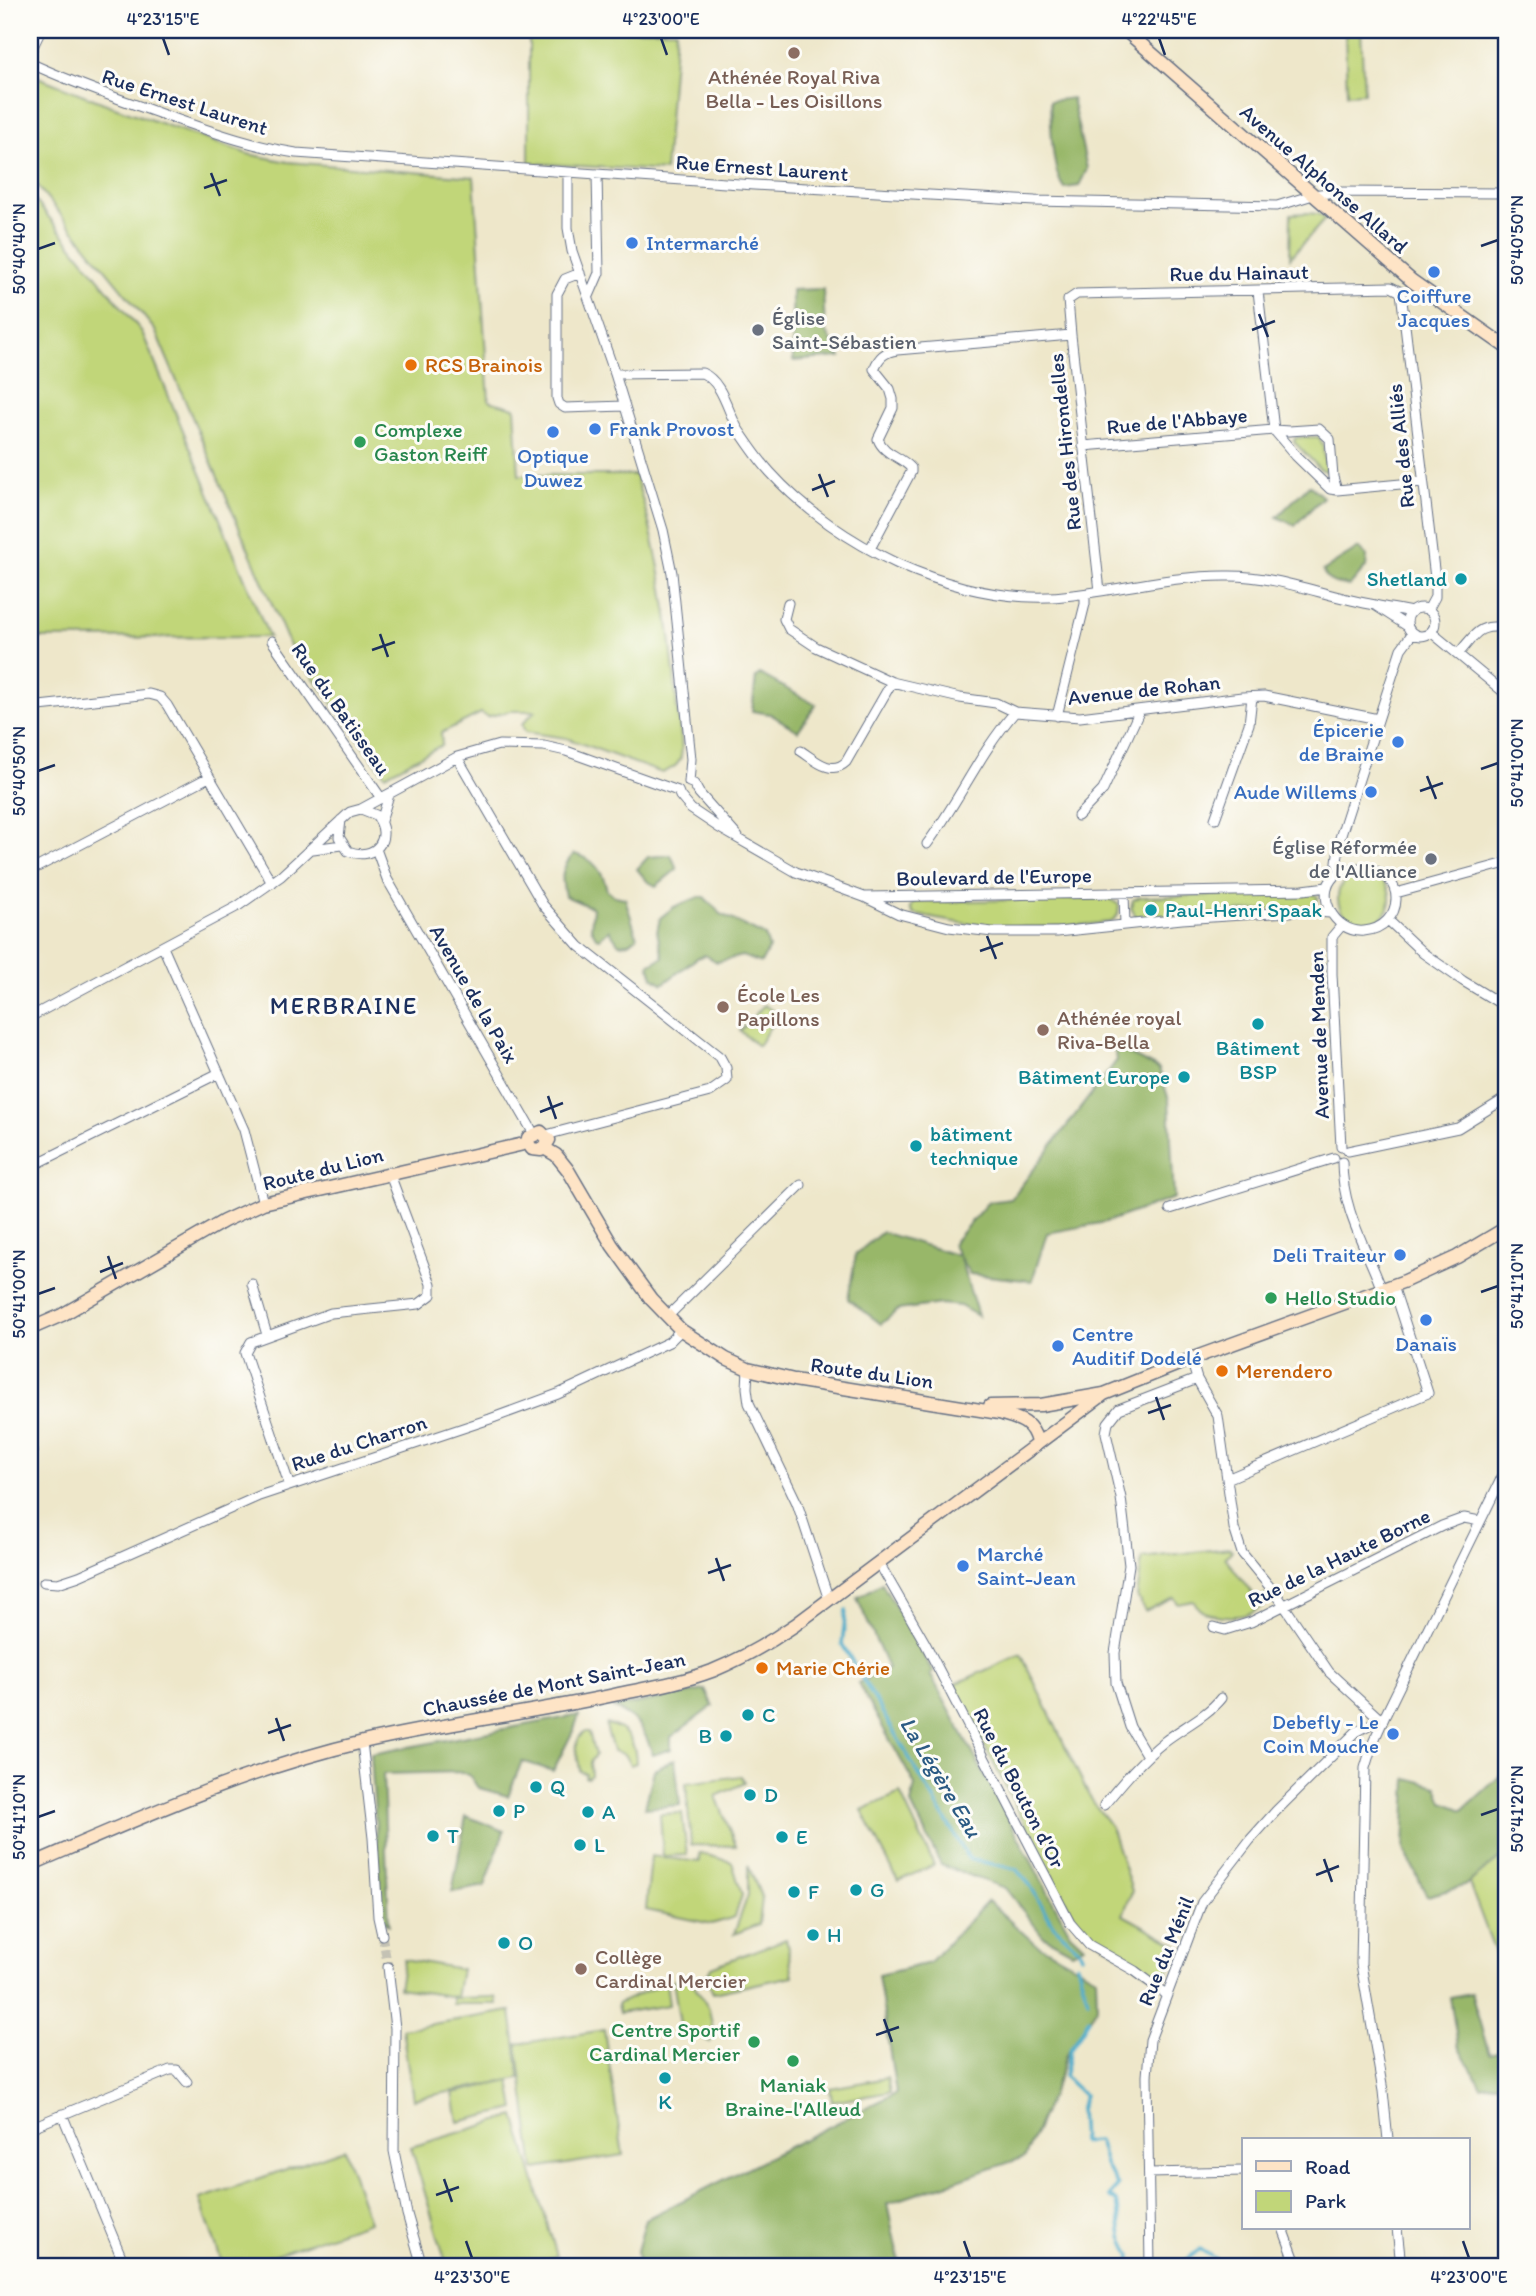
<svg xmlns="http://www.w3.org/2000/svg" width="1536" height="2296" viewBox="0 0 1536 2296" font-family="Itim,sans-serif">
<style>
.green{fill:#c1d679;stroke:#6e826c;stroke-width:2}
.forest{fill:#98b769;stroke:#5a7364;stroke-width:2}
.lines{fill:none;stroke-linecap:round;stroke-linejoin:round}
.stream{stroke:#4caccb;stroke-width:3.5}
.street-tunnel{stroke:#c4c2b4;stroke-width:9;stroke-dasharray:9 4.5;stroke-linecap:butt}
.street-casing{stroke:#656f84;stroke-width:11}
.secondary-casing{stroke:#656f84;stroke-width:15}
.street{stroke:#fff;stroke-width:9}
.secondary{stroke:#fee4c6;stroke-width:12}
.ticks{fill:none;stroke:#1b2f5e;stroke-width:2.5}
.education-dot{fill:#8d6e63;stroke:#fdfcf7;stroke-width:2.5}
.shop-dot{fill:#3f7fe0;stroke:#fdfcf7;stroke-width:2.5}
.worship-dot{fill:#6b7280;stroke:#fdfcf7;stroke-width:2.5}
.food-dot{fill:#e8710a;stroke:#fdfcf7;stroke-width:2.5}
.leisure-dot{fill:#2e9e5b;stroke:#fdfcf7;stroke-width:2.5}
.culture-dot{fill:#0f9aa8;stroke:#fdfcf7;stroke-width:2.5}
.labels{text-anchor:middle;stroke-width:6;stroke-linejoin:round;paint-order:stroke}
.education-label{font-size:21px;fill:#785e54;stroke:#fdfcf7;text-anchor:start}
.street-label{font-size:21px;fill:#1b2f5e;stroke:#fdfcf7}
.shop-label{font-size:21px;fill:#366cbe;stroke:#fdfcf7;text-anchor:start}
.worship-label{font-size:21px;fill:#5b616d;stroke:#fdfcf7;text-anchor:start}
.food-label{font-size:21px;fill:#c56008;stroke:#fdfcf7;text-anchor:start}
.leisure-label{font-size:21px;fill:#27864d;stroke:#fdfcf7;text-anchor:start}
.culture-label{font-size:21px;fill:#0d838f;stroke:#fdfcf7;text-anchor:start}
.water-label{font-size:23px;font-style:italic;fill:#2c5b84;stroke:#fdfcf7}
.quarter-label{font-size:24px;letter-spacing:2px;fill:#1b2f5e;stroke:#fdfcf7}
.neatline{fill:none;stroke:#1b2f5e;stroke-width:2.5}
.ticks-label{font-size:18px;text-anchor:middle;fill:#1b2f5e}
</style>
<rect width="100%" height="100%" fill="#fdfcf7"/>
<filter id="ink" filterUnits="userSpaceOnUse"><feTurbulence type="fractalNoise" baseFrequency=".0143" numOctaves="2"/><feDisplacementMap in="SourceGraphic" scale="14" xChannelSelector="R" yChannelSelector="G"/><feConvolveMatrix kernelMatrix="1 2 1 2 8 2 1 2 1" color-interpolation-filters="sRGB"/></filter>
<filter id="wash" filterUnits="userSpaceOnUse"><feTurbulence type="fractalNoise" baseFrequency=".00686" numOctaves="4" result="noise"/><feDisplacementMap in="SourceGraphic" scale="28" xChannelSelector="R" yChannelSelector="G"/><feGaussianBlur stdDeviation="1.57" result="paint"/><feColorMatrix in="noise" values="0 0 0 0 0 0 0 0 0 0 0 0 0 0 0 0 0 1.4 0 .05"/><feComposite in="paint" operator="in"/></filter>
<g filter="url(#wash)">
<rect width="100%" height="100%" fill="#eee7ca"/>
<path class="green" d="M529 30H676L665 171 529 163Z
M1345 30H1361L1364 93 1347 94Z
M30 74 109 105 248 154 288 162 474 177 489 401 515 408 519 475H635C660 552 671 627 677 708 678 720 684 745 681 756 679 766 671 769 662 773L566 738 525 732 522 724 535 711H510L487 717 481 713 441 733 442 745 385 775 289 644 155 330 30 177Z
M30 194 142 332 269 637 30 638Z
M1307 213 1318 214 1326 218 1290 258 1291 214Z
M1302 437H1319L1323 447 1326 471 1320 469 1294 442 1295 438Z
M1338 898a26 26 0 1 1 52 0a26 26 0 1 1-52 0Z
M1311 893 1318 897 1317 904 1314 906 1145 919 1137 918 1131 908 1133 900 1140 897Z
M1109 898 1119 905 1118 915 1111 922C1038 930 985 931 913 914L910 908 914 902Z
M764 1005 778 1014 758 1046 740 1031Z
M1229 1548 1232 1551 1225 1557 1257 1600 1265 1594 1270 1600C1254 1614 1243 1618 1223 1616 1208 1614 1203 1614 1193 1601L1178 1604 1174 1598 1145 1611 1137 1597 1142 1558Z
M1021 1654 1089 1796 1111 1827 1132 1891 1123 1915 1178 1945 1163 1983 1083 1930 1063 1897 953 1685Z
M607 1724C627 1728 636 1743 636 1763L630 1765 624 1754 613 1751 606 1726Z
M584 1732H589L595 1755 590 1762 591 1775 587 1778 585 1777 586 1774 580 1771C579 1757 571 1743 584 1732Z
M741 1776 745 1783 716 1796 736 1846 691 1845 686 1783Z
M900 1793 934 1865 898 1881 862 1810Z
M682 1813 687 1855 663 1856 660 1814Z
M1506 1850V1958L1499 1962 1464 1870Z
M700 1853 732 1862 742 1895 735 1917 712 1924 646 1910 651 1856 699 1862Z
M748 1865 762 1899 759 1924 734 1934 748 1895Z
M786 1939 793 1976 713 1993 706 1977 711 1967Z
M404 1959 461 1969 456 1998 496 1997 497 2004H452V1998L455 1997 399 1988Z
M681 1978 691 1980 709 2009 714 2035 710 2042 699 2036 682 2037 673 1981Z
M666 1982 669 2005 619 2013 617 2004Z
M511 2011 520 2078 413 2099 402 2029Z
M604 2030 623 2155 534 2169 517 2044Z
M887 2078 890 2092 832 2102 830 2088Z
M510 2081 515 2109 458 2122 453 2093Z
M515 2116 557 2256 523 2266H447L411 2147Z
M344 2149 369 2222 242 2266H223L200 2199Z"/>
<path class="forest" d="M1072 98 1087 169 1079 186 1065 188C1051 176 1051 121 1050 101Z
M823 289 825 330 841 357 793 361 792 290Z
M1309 485 1323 497 1295 525 1277 517Z
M1359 548 1367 556 1366 567 1350 586C1338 584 1328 584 1323 571Z
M760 674 816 705 798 731 770 714 752 711 756 677Z
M574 854C593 857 604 873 607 891L615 896 625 898 637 937 629 943 619 944 609 930 600 938 596 937 591 928 593 908 565 896C561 877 560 869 574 854Z
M671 855 677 869 656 886 647 881 637 869 648 857Z
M699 897H704L721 914 765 936 769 948 761 963 742 956 717 962 705 955 697 958 663 984 653 977 649 965 663 957 657 932 660 918 674 907Z
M1113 1046 1159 1069 1169 1100 1174 1198 1106 1222 1047 1233 1032 1281 970 1274 960 1258 978 1316 960 1306 941 1304 898 1310 881 1324 848 1299 856 1254 882 1232 959 1256 952 1244 988 1202 1011 1199 1117 1060Z
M882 1583 933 1672 930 1674 1070 1933 1084 1946 1072 1952 1043 1936 1005 1888 941 1865 911 1804 915 1785 858 1683 888 1668 857 1598Z
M705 1690 713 1706 671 1737V1749L653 1755C644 1728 639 1720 613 1708Z
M579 1715 574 1729 553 1771 522 1761 508 1796 478 1788 470 1776 462 1772 383 1774 389 1925 382 1919 371 1754Z
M675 1759 680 1805 645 1808 654 1770Z
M1506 1760V1854L1464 1886 1427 1896 1404 1849 1407 1778 1437 1786 1443 1802 1463 1810 1500 1776Z
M466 1816 504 1831 485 1886 452 1892Z
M988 1901 1033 1942 1096 1977 1097 2007 1066 2055 1058 2079 1025 2157 887 2204 900 2266H622L638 2260 637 2251 646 2219 896 2093 878 1975 929 1963Z
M1471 1993 1489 2054 1506 2050V2082L1481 2086 1458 2046 1450 1997Z"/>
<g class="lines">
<path class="stream" d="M846 1610 842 1644 969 1859 1016 1869 1030 1885 1053 1925 1079 1949 1082 1956
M1077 1964 1088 2000
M1089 2019 1070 2050 1064 2076 1085 2096 1080 2109 1082 2142 1098 2141 1106 2167 1118 2186 1109 2196 1117 2201 1122 2237 1131 2256 1129 2266
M1179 2266 1200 2249 1226 2266"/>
</g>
</g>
<g filter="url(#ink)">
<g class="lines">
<path class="street-tunnel" d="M382 1935 388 1967"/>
<g class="street-casing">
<path id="street" d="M30 53 41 30
M30 63C72 83 117 98 161 114 205 129 249 146 296 153L754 185 1035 201 1277 206 1313 195 1335 192 1506 193
M568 173V228L572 251 615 374 663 530 672 573 691 759 689 782
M580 273 565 279 557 294V398L559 404 565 408 624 406
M1258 291 1274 430 1296 456 1330 489 1337 490 1422 482
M1401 292 1435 578V597L1428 610
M589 296 599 273 597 174
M615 374 702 373C723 382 727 411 738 429 748 444 758 459 770 472 804 510 851 542 898 564 952 588 1013 603 1073 595 1125 589 1176 575 1230 576 1280 576 1326 597 1375 605 1387 608 1399 609 1411 612
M1083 446 1274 430 1289 431 1319 429 1330 439 1333 477 1337 490
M870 549 911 472V468C901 456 884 455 878 439L893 408V399L890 389 874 369C879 357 884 352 897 350L1071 335
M1100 591 1071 335 1068 300 1077 294 1391 287 1401 292
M788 603 784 619 789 629 816 647 892 682 960 698 996 703 1015 712 1080 717 1242 697 1264 696 1378 719
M1376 606 1407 626
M1407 622a14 14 0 1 1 28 0a14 14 0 1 1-28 0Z
M1431 632 1506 694
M272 641 381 798
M1458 654C1477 633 1476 625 1506 627
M30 707 149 694 160 697 167 705 272 883
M1057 716 1085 604V594
M801 751C815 760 831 776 846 762L892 682
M457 757 543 905 579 946 720 1057 726 1068 727 1080 710 1092 546 1135
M689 782 694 784 699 793 738 837
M678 791 680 796 691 809 718 827 796 872 864 897 899 914 949 927 993 932H1057L1182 919 1304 911 1330 913
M361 809 457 757 499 745 544 746 566 751 678 791
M1078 816 1103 790 1140 710
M1215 819 1249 724 1252 697
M381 821 389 795
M927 844C959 801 980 752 1015 712
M313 849 342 845
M376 849 387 879 534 1134
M1362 868C1410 871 1404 928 1364 931 1334 934 1310 890 1340 872 1346 869 1355 868 1362 868Z
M30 871 209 777
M1340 872 1337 862 1340 838 1401 649 1412 634
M1124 893 1125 925
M1396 893 1506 863
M866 897 1303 890 1327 887
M1388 920 1423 953 1463 981 1506 1007
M163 947 244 1130 263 1203
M30 1017 238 906 281 876 350 812 361 809 376 815C394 838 375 862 348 851L339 837 341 820
M1341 1147 1332 974V937L1342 925
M1348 1151 1458 1128 1506 1098
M1342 1162C1342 1210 1366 1247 1382 1290
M30 1167 219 1073
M1170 1209 1334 1158
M252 1284 267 1335
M668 1316 801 1185
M1191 1359 1197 1379 1218 1416 1234 1528 1242 1553 1279 1598 1329 1672 1380 1719 1384 1716
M748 1369 747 1388 749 1403 797 1503 829 1600
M30 1442 33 1450
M1227 1479 1428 1393 1393 1286
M289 1484 245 1353 251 1342 331 1313 419 1304 431 1295V1284L389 1172
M879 1563 925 1643 1070 1923 1089 1945 1135 1971 1166 1994
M44 1582 58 1583 79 1576 259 1496 490 1419 558 1394 669 1342 681 1330
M1214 1627 1225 1630 1251 1622 1442 1526 1464 1518 1480 1521
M362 1742 373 1838 378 1917 382 1935
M1147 1756 1130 1727 1116 1683 1115 1653 1129 1565 1121 1498 1106 1433 1108 1423 1119 1409 1197 1379
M1104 1805C1123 1782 1141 1760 1165 1741 1183 1727 1207 1716 1221 1698
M388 1967 395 2028 394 2151 407 2214 422 2266
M62 2114 125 2266
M30 2128 170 2070H177L187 2082
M1388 2140 1383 2091 1361 1964 1365 1768 1372 1745 1385 1716 1506 1469
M1149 2173 1244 2171
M1283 2228 1297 2266
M1397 2228 1401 2266
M1150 2266 1147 2076 1150 2040 1202 1902 1250 1840 1276 1811 1356 1732 1380 1719"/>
</g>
<g class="secondary-casing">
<path id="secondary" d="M1125 30 1412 281 1506 347
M528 1143 532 1149 541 1150 544 1148 556 1155 568 1170 612 1245 651 1299 681 1330 726 1359 748 1369 794 1380 999 1413C1019 1419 1032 1421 1037 1442
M30 1329 62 1315 224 1221 263 1203 528 1143V1138L541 1132 549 1140 544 1148
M990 1406 1041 1405 1104 1394 1196 1357 1405 1281 1457 1257 1506 1228
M30 1865C139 1818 247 1769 363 1742 446 1723 531 1713 614 1695 647 1688 680 1683 712 1671 741 1659 769 1643 795 1625L1104 1394"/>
</g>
<use href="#street" class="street"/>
<use href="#secondary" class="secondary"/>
</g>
</g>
<path class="ticks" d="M163 38 169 55M661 38 667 55M1159 38 1165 55M211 173 220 196M204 188 227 180M1481 246 1498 240M38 249 55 243M1259 314 1268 337M1252 330 1275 321M819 474 828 497M812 490 835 481M380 634 388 657M372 650 395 642M1481 769 1498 763M38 771 55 765M1427 776 1436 799M1420 791 1443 783M987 936 996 959M980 951 1003 943M548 1096 556 1119M540 1112 563 1103M108 1256 116 1279M100 1272 123 1263M1481 1292 1498 1286M38 1294 55 1288M1156 1397 1164 1420M1148 1413 1171 1405M716 1558 724 1581M708 1573 731 1565M276 1718 284 1741M268 1733 291 1725M1481 1815 1498 1809M38 1817 55 1811M1324 1859 1332 1882M1316 1875 1339 1866M884 2019 892 2042M876 2035 899 2027M444 2179 452 2202M436 2195 459 2187M466 2241 472 2258M964 2241 970 2258M1463 2241 1469 2258"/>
<g class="education-dot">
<circle cx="794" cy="53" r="7"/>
<circle cx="723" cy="1007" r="7"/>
<circle cx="1043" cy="1030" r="7"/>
<circle cx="581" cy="1969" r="7"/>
</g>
<g class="shop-dot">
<circle cx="632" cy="243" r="7"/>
<circle cx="1434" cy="272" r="7"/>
<circle cx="595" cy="429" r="7"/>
<circle cx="553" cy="432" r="7"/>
<circle cx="1398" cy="742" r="7"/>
<circle cx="1371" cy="792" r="7"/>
<circle cx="1400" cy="1255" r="7"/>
<circle cx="1426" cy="1320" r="7"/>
<circle cx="1058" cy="1346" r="7"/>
<circle cx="963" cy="1566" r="7"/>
<circle cx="1393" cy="1734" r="7"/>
</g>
<g class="worship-dot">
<circle cx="758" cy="330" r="7"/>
<circle cx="1431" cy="859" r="7"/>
</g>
<g class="food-dot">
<circle cx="411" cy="365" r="7"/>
<circle cx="1222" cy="1371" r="7"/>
<circle cx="762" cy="1668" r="7"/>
</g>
<g class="leisure-dot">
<circle cx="360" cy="442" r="7"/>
<circle cx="1271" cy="1298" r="7"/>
<circle cx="754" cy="2042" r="7"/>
<circle cx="793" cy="2061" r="7"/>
</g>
<g class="culture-dot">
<circle cx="1461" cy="579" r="7"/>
<circle cx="1151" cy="910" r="7"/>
<circle cx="1258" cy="1024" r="7"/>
<circle cx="1184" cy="1077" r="7"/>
<circle cx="916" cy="1146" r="7"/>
<circle cx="748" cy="1715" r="7"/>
<circle cx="726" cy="1736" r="7"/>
<circle cx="536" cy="1787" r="7"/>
<circle cx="750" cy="1795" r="7"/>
<circle cx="499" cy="1811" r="7"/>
<circle cx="588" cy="1812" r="7"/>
<circle cx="433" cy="1836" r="7"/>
<circle cx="782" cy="1837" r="7"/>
<circle cx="580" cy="1845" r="7"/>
<circle cx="856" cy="1890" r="7"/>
<circle cx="794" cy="1892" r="7"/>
<circle cx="813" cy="1935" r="7"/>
<circle cx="504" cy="1943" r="7"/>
<circle cx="665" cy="2078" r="7"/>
</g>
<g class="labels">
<g class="education-label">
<text x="794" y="84" text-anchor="middle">Athénée Royal Riva<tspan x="794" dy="24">Bella - Les Oisillons</tspan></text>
<text x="737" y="1002">École Les<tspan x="737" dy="24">Papillons</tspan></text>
<text x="1057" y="1025">Athénée royal<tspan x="1057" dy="24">Riva-Bella</tspan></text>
<text x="595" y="1964">Collège<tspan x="595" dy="24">Cardinal Mercier</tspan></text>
</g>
<g class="street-label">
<text transform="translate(185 102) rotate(18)" y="7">Rue Ernest Laurent</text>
<text transform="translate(762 168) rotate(4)" y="7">Rue Ernest Laurent</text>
<text transform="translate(1324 179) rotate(41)" y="7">Avenue Alphonse Allard</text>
<text transform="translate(1239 273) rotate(-1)" y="7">Rue du Hainaut</text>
<text transform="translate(1177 421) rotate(-5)" y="7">Rue de l'Abbaye</text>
<text transform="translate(1065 442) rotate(-96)" y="7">Rue des Hirondelles</text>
<text transform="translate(1401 446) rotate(-96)" y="7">Rue des Alliés</text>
<text transform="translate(1144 690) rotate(-6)" y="7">Avenue de Rohan</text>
<text transform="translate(341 709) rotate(55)" y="7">Rue du Batisseau</text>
<text transform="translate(994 877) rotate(-1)" y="7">Boulevard de l'Europe</text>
<text transform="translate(474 994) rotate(60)" y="7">Avenue de la Paix</text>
<text transform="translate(1319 1035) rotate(-92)" y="7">Avenue de Menden</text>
<text transform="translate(323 1169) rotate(-14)" y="7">Route du Lion</text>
<text transform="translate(872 1373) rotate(8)" y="7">Route du Lion</text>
<text transform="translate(359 1443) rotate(-18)" y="7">Rue du Charron</text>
<text transform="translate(1339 1558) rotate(-26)" y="7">Rue de la Haute Borne</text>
<text transform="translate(554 1684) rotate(-11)" y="7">Chaussée de Mont Saint-Jean</text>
<text transform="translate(1019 1788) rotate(63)" y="7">Rue du Bouton d'Or</text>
<text transform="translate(1166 1951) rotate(-68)" y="7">Rue du Ménil</text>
</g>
<g class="shop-label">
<text x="646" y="250">Intermarché</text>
<text x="1434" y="303" text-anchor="middle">Coiffure<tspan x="1434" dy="24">Jacques</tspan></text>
<text x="609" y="436">Frank Provost</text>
<text x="553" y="463" text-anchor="middle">Optique<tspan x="553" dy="24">Duwez</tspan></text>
<text x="1384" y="737" text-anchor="end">Épicerie<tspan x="1384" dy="24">de Braine</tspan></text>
<text x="1357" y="799" text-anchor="end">Aude Willems</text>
<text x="1386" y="1262" text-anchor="end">Deli Traiteur</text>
<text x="1072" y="1341">Centre<tspan x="1072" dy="24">Auditif Dodelé</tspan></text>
<text x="1426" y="1351" text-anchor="middle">Danaïs</text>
<text x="977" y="1561">Marché<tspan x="977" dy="24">Saint-Jean</tspan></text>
<text x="1379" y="1729" text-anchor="end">Debefly - Le<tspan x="1379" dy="24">Coin Mouche</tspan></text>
</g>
<g class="worship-label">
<text x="772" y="325">Église<tspan x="772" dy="24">Saint-Sébastien</tspan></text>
<text x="1417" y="854" text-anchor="end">Église Réformée<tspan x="1417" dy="24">de l'Alliance</tspan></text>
</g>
<g class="food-label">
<text x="425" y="372">RCS Brainois</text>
<text x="1236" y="1378">Merendero</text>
<text x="776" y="1675">Marie Chérie</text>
</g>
<g class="leisure-label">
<text x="374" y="437">Complexe<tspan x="374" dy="24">Gaston Reiff</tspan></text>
<text x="1285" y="1305">Hello Studio</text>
<text x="740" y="2037" text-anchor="end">Centre Sportif<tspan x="740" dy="24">Cardinal Mercier</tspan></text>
<text x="793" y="2092" text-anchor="middle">Maniak<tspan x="793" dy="24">Braine-l'Alleud</tspan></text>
</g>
<g class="culture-label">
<text x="1447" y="586" text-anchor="end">Shetland</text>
<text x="1165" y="917">Paul-Henri Spaak</text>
<text x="1258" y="1055" text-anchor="middle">Bâtiment<tspan x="1258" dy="24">BSP</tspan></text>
<text x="1170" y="1084" text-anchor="end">Bâtiment Europe</text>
<text x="930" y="1141">bâtiment<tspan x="930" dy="24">technique</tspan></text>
<text x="762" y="1722">C</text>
<text x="712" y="1743" text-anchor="end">B</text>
<text x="550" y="1794">Q</text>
<text x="764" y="1802">D</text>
<text x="513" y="1818">P</text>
<text x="602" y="1819">A</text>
<text x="447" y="1843">T</text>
<text x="796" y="1844">E</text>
<text x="594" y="1852">L</text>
<text x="870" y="1897">G</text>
<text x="808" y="1899">F</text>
<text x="827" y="1942">H</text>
<text x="518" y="1950">O</text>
<text x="665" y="2109" text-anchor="middle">K</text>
</g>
<g class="water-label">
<text transform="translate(941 1777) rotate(59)" y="8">La Légère Eau</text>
</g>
<g class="quarter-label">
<text x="344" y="1014">MERBRAINE</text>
</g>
</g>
<rect width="1536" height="2296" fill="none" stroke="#fdfcf7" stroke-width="77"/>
<rect x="1242" y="2138" width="228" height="91" fill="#fdfcf7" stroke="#a3aaba" stroke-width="2"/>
<rect x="1256" y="2161" width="35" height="10" fill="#fee4c6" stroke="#a3aaba" stroke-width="2"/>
<text x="1305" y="2174" font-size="21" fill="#1b2f5e">Road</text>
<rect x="1256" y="2191" width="35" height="21" fill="#c1d679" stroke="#a3aaba" stroke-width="2"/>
<text x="1305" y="2208" font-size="21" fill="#1b2f5e">Park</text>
<rect x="38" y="38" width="1460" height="2220" class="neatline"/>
<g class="ticks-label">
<text x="163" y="25">4°23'15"E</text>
<text x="661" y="25">4°23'00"E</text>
<text x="1159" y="25">4°22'45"E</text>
<text transform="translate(1517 240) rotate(-90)" y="6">50°40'50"N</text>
<text transform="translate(19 249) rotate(-90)" y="6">50°40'40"N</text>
<text transform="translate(1517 763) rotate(-90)" y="6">50°41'00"N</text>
<text transform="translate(19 771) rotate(-90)" y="6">50°40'50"N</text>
<text transform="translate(1517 1286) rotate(-90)" y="6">50°41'10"N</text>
<text transform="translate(19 1294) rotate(-90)" y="6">50°41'00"N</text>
<text transform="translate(1517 1809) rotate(-90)" y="6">50°41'20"N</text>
<text transform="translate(19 1817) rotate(-90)" y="6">50°41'10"N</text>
<text x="472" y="2283">4°23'30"E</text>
<text x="970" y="2283">4°23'15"E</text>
<text x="1469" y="2283">4°23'00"E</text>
</g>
</svg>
